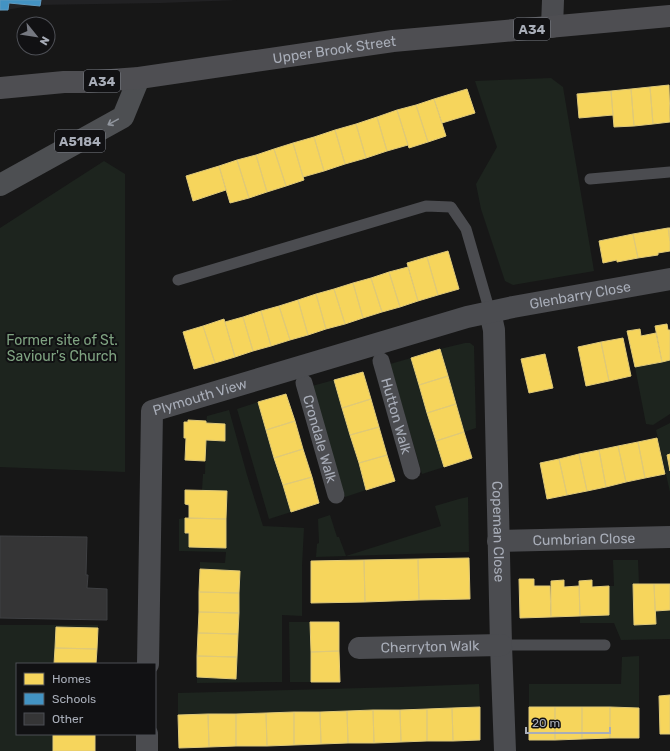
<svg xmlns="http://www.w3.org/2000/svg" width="670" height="751" viewBox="0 0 670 751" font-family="Rubik,sans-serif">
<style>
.built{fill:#212123}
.green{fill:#1d241e}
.homes{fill:#f6d55c;stroke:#dfc978}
.schools{fill:#4393c3;stroke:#619bc0}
.building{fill:#353536;stroke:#3f4043}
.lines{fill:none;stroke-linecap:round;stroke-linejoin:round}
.service{stroke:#4b4c50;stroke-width:11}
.pedestrian{stroke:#4b4c50;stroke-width:17}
.minor{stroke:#4b4c50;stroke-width:22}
.primary{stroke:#4d4f52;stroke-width:22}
.trunk{stroke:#4e4e52;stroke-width:22}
.oneway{stroke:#91969e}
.labels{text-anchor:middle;stroke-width:4;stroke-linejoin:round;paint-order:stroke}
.shield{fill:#111113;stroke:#7b7e86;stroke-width:1}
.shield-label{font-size:13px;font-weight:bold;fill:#a8adb8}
.street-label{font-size:14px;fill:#a8adb8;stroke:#111113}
.park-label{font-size:14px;fill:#7fa381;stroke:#111113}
</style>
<rect width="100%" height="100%" fill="#171717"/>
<path class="built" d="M0 0H237L161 3 35 5 0 11Z"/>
<path class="green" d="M551 78 563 87 594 271 513 285 505 281 481 209 476 184 497 147 475 81Z
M104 161 125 174V472L0 467V228Z
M465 343H470L474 346 476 428 464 432 440 349Z
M411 358 444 467 422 474 390 364Z
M670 360V414L653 425 646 424 635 367Z
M334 380 366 490 345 497 312 386Z
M258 402 291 512 269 519 237 409Z
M229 410 247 475 263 526 304 528 302 566V616L282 615V682L197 683V677L236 678 240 571 200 569V562L225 563 226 552 179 551V519L185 518V532L189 533V547H226L227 491 202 490 203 474H205L206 440H225V424L206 423 207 416Z
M670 423V454L667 455 670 471V492L656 430Z
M468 497 469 552 316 557 317 544 319 543 318 519 330 515 337 537H339L346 556 441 526 435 506 459 499Z
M613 560H638L639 584H633L634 625 656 624 655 611 670 610V639L621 640 614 623H580V616L609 615V586H614Z
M289 622H310L311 682H290Z
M0 625H98V628L56 627 54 664H17V734H53V751H0Z
M639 656V708L529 707V684H621L622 657Z
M479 684 480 707 178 715V693L400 687Z"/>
<path class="homes" d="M669 85 670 122 653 124 650 87Z
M650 87 653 124 634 126 631 89Z
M467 89 475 113 442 123 434 99Z
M631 89 634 126 614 127 611 91Z
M611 91 613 115 579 118 577 94Z
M434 99 446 136 428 142 416 105Z
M416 105 428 142 409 148 397 110Z
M397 110 408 145 387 151 377 117Z
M377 117 387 151 366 158 356 124Z
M356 124 366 158 345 164 335 130Z
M335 130 345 164 324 171 314 137Z
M314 137 324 171 303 177 293 143Z
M293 143 304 180 286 186 274 149Z
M274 149 286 186 267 192 256 155Z
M256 155 267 192 249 198 237 160Z
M237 160 249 198 230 203 219 166Z
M219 166 226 190 193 201 186 176Z
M668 228H670V241Z
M668 228 670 241V251L658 253V255L638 258 633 234Z
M633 234 638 258 617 262V260L603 263 599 241Z
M448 251 459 289 438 295 427 257Z
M427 257 438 295 418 301 407 263Z
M408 267 418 301 400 307 389 272Z
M389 272 400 307 382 312 371 278Z
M371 278 382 312 363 318 353 283Z
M353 283 363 318 345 324 334 289Z
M334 289 345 324 326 329 316 294Z
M316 294 326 329 308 335 298 300Z
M298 300 308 335 290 340 279 306Z
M279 306 290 340 271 346 261 311Z
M261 311 271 346 253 351 243 317Z
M243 317 253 351 235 357 225 322Z
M224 319 235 357 215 363 203 326Z
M667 324 668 330H670V360L662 362 655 326Z
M203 326 215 363 194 369 183 332Z
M640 329 641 336 656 333 662 362 635 367 627 331Z
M623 338 631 376 609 381 601 342Z
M601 342 609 381 586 386 578 347Z
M440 349 448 376 419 385 411 358Z
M545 354 553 388 529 393 521 359Z
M363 372 371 399 342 408 334 380Z
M448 376 456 404 427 413 419 385Z
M286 394 295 421 266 430 258 402Z
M371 399 379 427 350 435 342 408Z
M456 404 464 432 436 441 427 413Z
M188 420 206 421V423L225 424V441L206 440 205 461 185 460 186 438H184V422H188Z
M295 421 303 449 274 458 266 430Z
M379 427 387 455 359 463 350 435Z
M464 432 472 458 444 467 436 441Z
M657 438 665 474 645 478 638 442Z
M638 442 645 478 626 482 618 446Z
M618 446 626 482 606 487 599 450Z
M303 449 312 477 283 485 274 458Z
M599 450 606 487 587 491 579 454Z
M579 454 587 491 567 495 559 459Z
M670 454V471L667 455Z
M387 455 395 481 366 490 359 463Z
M559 459 567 495 547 499 540 463Z
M312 477 319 503 291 512 283 485Z
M185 490 227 491 226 519 189 518V505L185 504Z
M185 518 226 519V548L189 547V533H185Z
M469 558 470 599 419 600 418 559Z
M418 559 419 600 365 602 364 560Z
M364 560 365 602 311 603V561Z
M200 569 240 571 239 593 199 592Z
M519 579H534V586H550L551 617 520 618Z
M564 580V587L579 586 580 616 551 617V581Z
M592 580V587L609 586V615L580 616 579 581Z
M633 584H654L656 624 634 625Z
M654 584H670V610L655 611Z
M199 592 239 593V613L199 612Z
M199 612 239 613 238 634 198 633Z
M310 622H339V651L311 652Z
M56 627 98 628 97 649 55 648Z
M198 633 238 634 237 657 197 656Z
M55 648 97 649 96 664H54Z
M339 651 340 682H311V652Z
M197 656 237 657 236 679 197 677Z
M670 695V734H660L659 696Z
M480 707V740L453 741 452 708Z
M529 707H555V740H529Z
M555 707H582V739L555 740Z
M582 707H610V738L582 739Z
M610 707 639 708V738H610Z
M452 708 453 741H427V709Z
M427 709V741L401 742 400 710Z
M373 710 374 743H348L347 711Z
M373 710H400L401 742 374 743Z
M347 711 348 743 321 744 320 712Z
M294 712V745L267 746 266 713Z
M294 712H320L321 744 294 745Z
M266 713 267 746H236V714Z
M208 714 209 747 179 748 178 715Z
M208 714H236V746L209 747Z
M53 734H95V751H53Z"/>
<path class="schools" d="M0 0H41L40 6 9 3 8 10H0Z"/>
<path class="building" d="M0 536 87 537 86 575H88L87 588 107 589V620L0 618Z"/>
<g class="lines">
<path class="service" d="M590 179 670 172
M178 280 426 206 451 207 466 229 490 312
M501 645H605"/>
<g class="pedestrian">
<path id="s1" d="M381 361 412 471"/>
<path id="s2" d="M304 383 336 495"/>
</g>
<g class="minor">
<path d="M552 27 553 0"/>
<path id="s3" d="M490 312 494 330 501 645 505 751"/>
<path id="s4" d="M498 541 670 537"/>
<path id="s5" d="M359 648 501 645"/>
<path id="s6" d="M148 664 152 411 467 317 513 307 670 279"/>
<path d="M147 751V734"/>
</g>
<path class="primary" d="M0 185 123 117 139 78"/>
<path class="trunk" id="s7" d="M0 88 64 82H84L139 78 393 41 670 16"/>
</g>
<defs><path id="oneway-shaft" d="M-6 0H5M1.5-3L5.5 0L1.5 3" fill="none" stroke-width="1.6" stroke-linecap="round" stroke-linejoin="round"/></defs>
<use class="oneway" href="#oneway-shaft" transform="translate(113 122) rotate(151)"/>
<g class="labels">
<g class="shield">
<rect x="514" y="18" width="36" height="22" rx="3"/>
<rect x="84" y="70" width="36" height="22" rx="3"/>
<rect x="55" y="130" width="50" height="22" rx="3"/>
</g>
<g class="shield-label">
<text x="532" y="34">A34</text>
<text x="102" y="86">A34</text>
<text x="80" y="146">A5184</text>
</g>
<g class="street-label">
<text dy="5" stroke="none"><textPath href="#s7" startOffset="337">Upper Brook Street</textPath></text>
<text dy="5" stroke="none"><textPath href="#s6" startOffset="697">Glenbarry Close</textPath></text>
<text dy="5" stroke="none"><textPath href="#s6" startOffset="303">Plymouth View</textPath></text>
<text dy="5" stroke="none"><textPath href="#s1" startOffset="57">Hutton Walk</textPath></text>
<text dy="5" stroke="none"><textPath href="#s2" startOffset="58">Crondale Walk</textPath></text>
<text dy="5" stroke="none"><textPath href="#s3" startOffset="220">Copeman Close</textPath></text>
<text dy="5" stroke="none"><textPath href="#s4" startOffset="86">Cumbrian Close</textPath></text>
<text dy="5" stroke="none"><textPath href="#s5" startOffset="71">Cherryton Walk</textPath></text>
</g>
<g class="park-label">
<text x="62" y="345">Former site of St.<tspan x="62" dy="16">Saviour's Church</tspan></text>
</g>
</g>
<rect x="16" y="663" width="140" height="72" fill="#111113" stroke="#4d4f55"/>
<rect x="24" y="673" width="20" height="12" fill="#f6d55c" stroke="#4d4f55"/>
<text x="52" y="683" font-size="12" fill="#a8adb8">Homes</text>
<rect x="24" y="693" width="20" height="12" fill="#4393c3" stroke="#4d4f55"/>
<text x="52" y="703" font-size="12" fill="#a8adb8">Schools</text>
<rect x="24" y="713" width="20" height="12" fill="#353536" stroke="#4d4f55"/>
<text x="52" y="723" font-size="12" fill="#a8adb8">Other</text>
<g transform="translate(36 36) rotate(120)"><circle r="19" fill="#111113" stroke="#4d4f55"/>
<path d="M0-3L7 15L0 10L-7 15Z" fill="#757880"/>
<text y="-6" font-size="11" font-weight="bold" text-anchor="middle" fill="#a8adb8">N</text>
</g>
<path d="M526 727v6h84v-6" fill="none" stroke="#a8adb8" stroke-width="2"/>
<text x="532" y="727" font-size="12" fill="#a8adb8" stroke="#111113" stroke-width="3" paint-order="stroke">20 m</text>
</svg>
